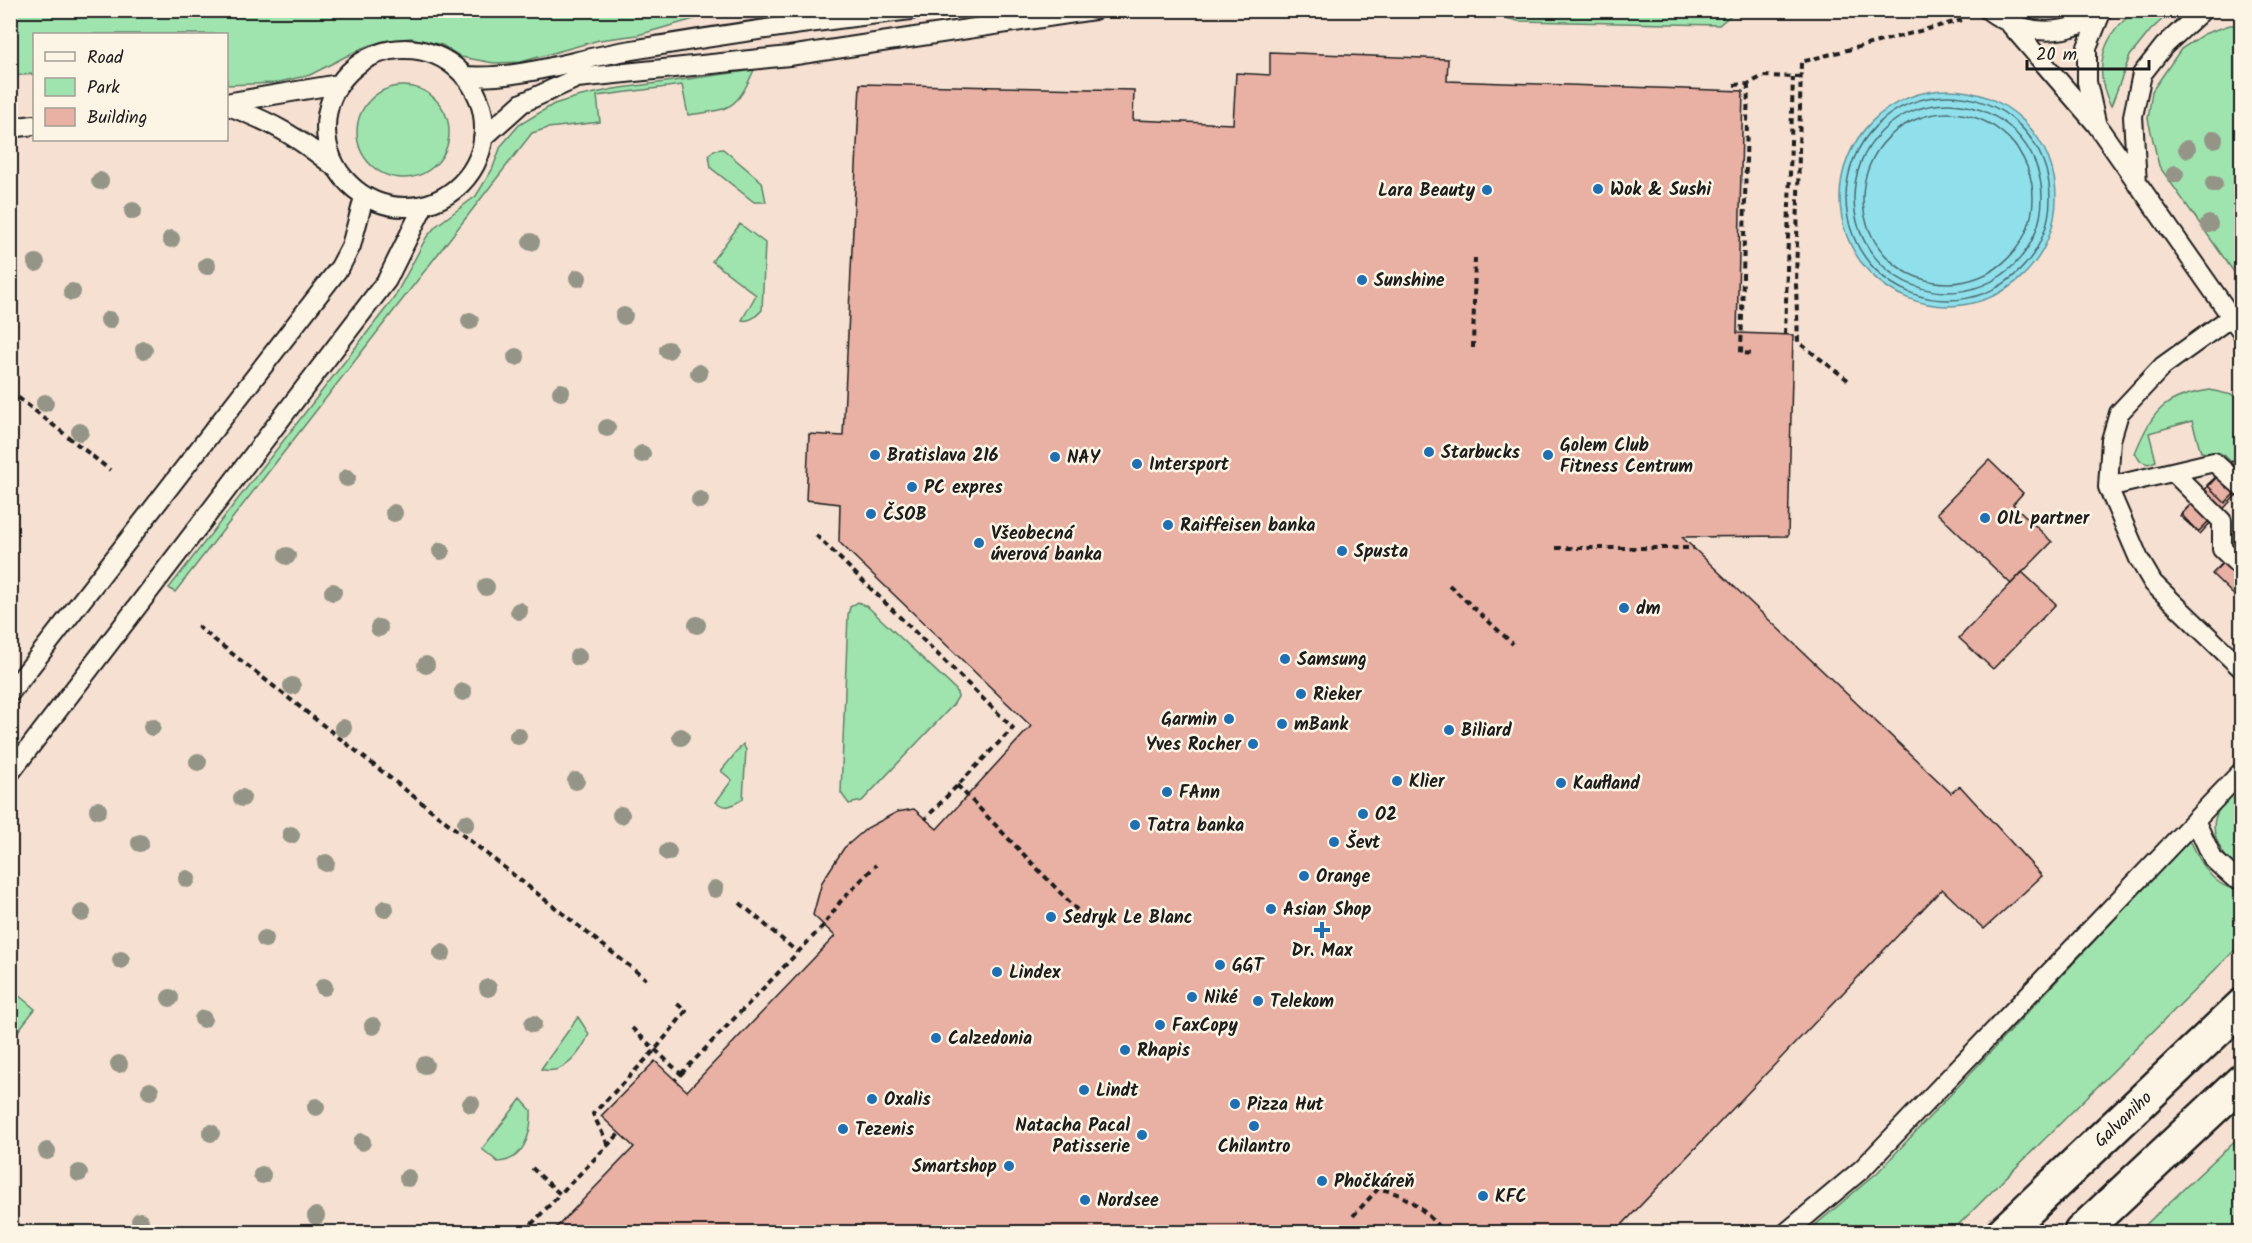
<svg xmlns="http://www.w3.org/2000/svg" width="2252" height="1243" viewBox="0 0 2252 1243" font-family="Kalam,sans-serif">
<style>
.green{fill:#9fe4af;stroke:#5e8066;stroke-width:1.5}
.water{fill:#90e0eb;stroke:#629298;stroke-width:1.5}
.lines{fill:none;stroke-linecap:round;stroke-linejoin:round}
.shore{stroke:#4a6a6f;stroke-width:1.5}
.building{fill:#e9b0a4;stroke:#1c1c1c;stroke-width:1.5}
.lane-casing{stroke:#1c1c1c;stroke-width:22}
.secondary-casing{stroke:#1c1c1c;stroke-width:38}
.path{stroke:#1c1c1c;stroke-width:4;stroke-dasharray:6 4.5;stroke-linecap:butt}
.lane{stroke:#fcf5e5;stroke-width:18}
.secondary{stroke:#fcf5e5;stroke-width:33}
.tree{fill:#949586}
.poi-dot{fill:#1f6fb2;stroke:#fcf5e5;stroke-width:2}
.labels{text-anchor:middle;stroke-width:5;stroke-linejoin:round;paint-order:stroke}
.poi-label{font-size:18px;font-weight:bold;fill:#1c1c1c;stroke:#fcf5e5;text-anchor:start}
.street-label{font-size:18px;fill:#1c1c1c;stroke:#fcf5e5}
</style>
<rect width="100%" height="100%" fill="#f6e0d2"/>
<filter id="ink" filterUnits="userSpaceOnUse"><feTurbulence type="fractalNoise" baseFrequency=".0167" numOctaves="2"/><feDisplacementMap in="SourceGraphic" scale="12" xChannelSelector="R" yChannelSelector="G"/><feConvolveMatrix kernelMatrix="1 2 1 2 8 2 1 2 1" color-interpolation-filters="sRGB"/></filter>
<g filter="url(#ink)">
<path class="green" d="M2137 10 2171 11 2150 31 2130 56 2111 106C2092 69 2102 34 2137 10Z
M10 11 11 10 722 11 638 35 599 40 521 62 494 63 461 57 442 45 411 38 384 41 362 48 310 75 275 83 227 85 226 34H34V74L11 76Z
M1500 11H1736L1719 25 1518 21 1506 18Z
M2230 25H2242L2241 282 2159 166 2148 119 2152 91 2181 49 2204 34Z
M754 70C736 110 731 109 688 115L682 85 597 96 600 122 548 128 532 133 175 592 169 588 394 298 426 238 436 226 476 196 492 170 501 146 519 125 554 104 577 97 614 89Z
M357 132a46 46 0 1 1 92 0a46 46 0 1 1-92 0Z
M723 149 762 182 766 202H754L711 168 709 155 714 150Z
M740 224 765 243 762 310C756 316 751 322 742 320L756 295 712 261Z
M2210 390 2241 397V472L2224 455 2201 452 2192 421 2149 433 2156 461 2148 464 2140 461 2135 453C2153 410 2163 397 2210 390Z
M858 602 868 607 956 690 958 697 953 705 862 801 849 804 841 793 848 615 850 607Z
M743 744 746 750 743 799C733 805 727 810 716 802L732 780 721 771Z
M2241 783V867C2231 865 2226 858 2221 849 2204 819 2221 805 2241 783Z
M2187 842H2191C2201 864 2214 889 2241 890V944L1951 1232H1807L1878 1172Z
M11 989 35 1009 11 1040Z
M578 1017 589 1034C581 1053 563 1077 541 1069Z
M521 1099 531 1110C532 1133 524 1161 498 1162L482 1149Z
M2241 1135V1232H2138Z"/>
<path class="water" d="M1840 198a108 108 0 1 1 216 0a108 108 0 1 1-216 0Z"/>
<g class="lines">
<path class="shore" d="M1846 198a102 102 0 1 1 204 0a102 102 0 1 1-204 0Z
M1854 198a94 94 0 1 1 188 0a94 94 0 1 1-188 0Z
M1863 198a85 85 0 1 1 170 0a85 85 0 1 1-170 0Z"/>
</g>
<path class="building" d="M1270 52 1448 59 1447 81 1743 91 1737 333 1793 335 1788 536 1682 537 1951 793 1960 786 2042 876 1984 929 1942 889 1621 1226 1624 1232H552L634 1147 601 1116 655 1061 687 1091 835 936 813 915 822 882 844 848 867 828 897 812 914 809 937 829 1031 726 839 542 840 504 806 500 809 434 843 436 860 84 1134 90 1133 120 1233 124 1236 73 1270 75Z
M1989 460 2023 493 2013 504 2052 542 2011 584 1937 513Z
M2232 461 2242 470V489L2200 534 2180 516Z
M2218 475 2236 492 2225 503 2207 485Z
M2191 504 2209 521 2198 532 2181 514Z
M2242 543V603L2212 574Z
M2022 572 2056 604 1993 669 1959 638Z"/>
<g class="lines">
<g class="lane-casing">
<path id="lane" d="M1988 10C2023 36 2068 39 2103 10
M2009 23 2096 124 2242 332
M326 128a79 79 0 1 1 158 0a79 79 0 1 1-158 0Z
M464 76C520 80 571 60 626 51 721 35 815 21 911 10
M226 103 339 84
M226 105C274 123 296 136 336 168
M2096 122 2087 82V47L2101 13
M10 128 34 125
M483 138 522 103 577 78 789 56 1094 10
M2137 184 2133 116 2142 74 2164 46 2203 10
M2231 317 2163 366 2119 413 2111 440 2108 487 2139 559 2153 583 2242 669
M2173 472 2222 521V549L2242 568
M2108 487 2214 462 2242 487
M10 693 340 267 351 246 364 197
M10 773 387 280 424 205
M2195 820 2213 859 2234 878H2242
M1787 1232 1862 1169 2242 771"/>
</g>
<g class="secondary-casing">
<g id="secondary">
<path id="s1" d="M2004 1232 2242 1006"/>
<path d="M2081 1232 2242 1081"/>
</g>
</g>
<path class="path" d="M1748 84 1741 353 1755 354
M1734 85 1748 84 1763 76 1800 77
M1785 334 1793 77
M1473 348 1475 257
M1848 380 1798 342 1796 285 1801 62 1962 20
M10 391 110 470
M816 535 1013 728 925 819
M1556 548H1694
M1449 585 1513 644
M197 626 646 979
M957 785 1077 910
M740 903 797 952
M632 1028 681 1074 675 1080
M681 1074 824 925 840 902 876 865
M608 1145 593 1114 655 1050 686 1011 676 1003
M532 1168 560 1194 620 1133
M1353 1216 1378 1189C1405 1192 1426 1211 1443 1232
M524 1232 560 1194"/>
<use href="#lane" class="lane"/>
<use href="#secondary" class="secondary"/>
</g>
<g class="tree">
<circle cx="2214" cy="139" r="9"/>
<circle cx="2187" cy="149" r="9"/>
<circle cx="2175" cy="174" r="9"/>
<circle cx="100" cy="181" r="9"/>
<circle cx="2214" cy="184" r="9"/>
<circle cx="133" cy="211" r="9"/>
<circle cx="2209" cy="224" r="9"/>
<circle cx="171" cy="239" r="9"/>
<circle cx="531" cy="242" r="9"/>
<circle cx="36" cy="263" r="9"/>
<circle cx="207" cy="266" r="9"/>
<circle cx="578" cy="278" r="9"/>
<circle cx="72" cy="292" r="9"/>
<circle cx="624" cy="316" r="9"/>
<circle cx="109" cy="320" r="9"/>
<circle cx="470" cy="321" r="9"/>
<circle cx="144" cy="350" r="9"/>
<circle cx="668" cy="350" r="9"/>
<circle cx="516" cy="357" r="9"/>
<circle cx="699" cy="373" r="9"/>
<circle cx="561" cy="392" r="9"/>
<circle cx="45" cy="403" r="9"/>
<circle cx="607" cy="428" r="9"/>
<circle cx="80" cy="432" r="9"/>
<circle cx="642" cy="454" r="9"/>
<circle cx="347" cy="478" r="9"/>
<circle cx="700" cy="500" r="9"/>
<circle cx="394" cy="513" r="9"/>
<circle cx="441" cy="551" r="9"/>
<circle cx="287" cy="556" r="9"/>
<circle cx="486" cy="587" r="9"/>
<circle cx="333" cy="592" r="9"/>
<circle cx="519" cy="611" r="9"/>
<circle cx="697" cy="625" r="9"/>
<circle cx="379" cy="628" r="9"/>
<circle cx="578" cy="657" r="9"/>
<circle cx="426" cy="665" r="9"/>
<circle cx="292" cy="686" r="9"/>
<circle cx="463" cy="692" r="9"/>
<circle cx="152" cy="727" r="9"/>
<circle cx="343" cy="728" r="9"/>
<circle cx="518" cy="736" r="9"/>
<circle cx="681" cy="737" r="9"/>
<circle cx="198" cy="762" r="9"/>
<circle cx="576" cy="781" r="9"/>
<circle cx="242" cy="798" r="9"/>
<circle cx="98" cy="810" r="9"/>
<circle cx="621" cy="815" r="9"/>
<circle cx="466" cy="823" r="9"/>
<circle cx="291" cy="835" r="9"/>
<circle cx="140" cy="843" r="9"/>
<circle cx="668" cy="852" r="9"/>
<circle cx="326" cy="863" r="9"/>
<circle cx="187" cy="879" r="9"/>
<circle cx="715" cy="889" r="9"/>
<circle cx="385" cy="909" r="9"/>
<circle cx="82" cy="913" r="9"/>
<circle cx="265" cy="939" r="9"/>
<circle cx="442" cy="953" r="9"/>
<circle cx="121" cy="960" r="9"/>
<circle cx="324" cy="987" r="9"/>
<circle cx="488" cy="988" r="9"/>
<circle cx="170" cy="998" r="9"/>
<circle cx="203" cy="1019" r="9"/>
<circle cx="533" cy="1024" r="9"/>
<circle cx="373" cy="1026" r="9"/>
<circle cx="119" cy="1064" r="9"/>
<circle cx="425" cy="1065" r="9"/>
<circle cx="150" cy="1091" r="9"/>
<circle cx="471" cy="1104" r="9"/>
<circle cx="316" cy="1107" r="9"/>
<circle cx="211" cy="1133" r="9"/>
<circle cx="362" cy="1142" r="9"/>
<circle cx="47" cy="1151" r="9"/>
<circle cx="79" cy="1173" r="9"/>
<circle cx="262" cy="1175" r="9"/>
<circle cx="408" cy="1178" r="9"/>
<circle cx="316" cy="1216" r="9"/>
<circle cx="140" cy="1221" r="9"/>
</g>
</g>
<g class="poi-dot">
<circle cx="1598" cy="189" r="6"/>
<circle cx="1487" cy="190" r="6"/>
<circle cx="1362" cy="280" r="6"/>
<circle cx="1429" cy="452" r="6"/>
<circle cx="875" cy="455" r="6"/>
<circle cx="1548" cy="455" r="6"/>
<circle cx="1055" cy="457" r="6"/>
<circle cx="1137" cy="464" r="6"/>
<circle cx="912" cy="487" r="6"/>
<circle cx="871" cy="514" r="6"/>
<circle cx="1985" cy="518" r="6"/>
<circle cx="1168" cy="525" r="6"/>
<circle cx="979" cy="543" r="6"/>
<circle cx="1342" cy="551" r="6"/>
<circle cx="1624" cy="608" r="6"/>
<circle cx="1285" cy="659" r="6"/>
<circle cx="1301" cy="694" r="6"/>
<circle cx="1229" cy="719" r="6"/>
<circle cx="1282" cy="724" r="6"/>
<circle cx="1449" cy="730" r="6"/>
<circle cx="1253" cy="744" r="6"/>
<circle cx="1397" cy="781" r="6"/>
<circle cx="1561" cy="783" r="6"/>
<circle cx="1167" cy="792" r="6"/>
<circle cx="1363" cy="814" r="6"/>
<circle cx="1135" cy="825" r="6"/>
<circle cx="1334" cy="842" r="6"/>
<circle cx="1304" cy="876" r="6"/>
<circle cx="1271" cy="909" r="6"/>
<circle cx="1051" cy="917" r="6"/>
<path d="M1319 921h6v6h6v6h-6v6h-6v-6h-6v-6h6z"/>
<circle cx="1220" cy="965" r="6"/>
<circle cx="997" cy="972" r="6"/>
<circle cx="1192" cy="997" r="6"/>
<circle cx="1258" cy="1001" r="6"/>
<circle cx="1160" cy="1025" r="6"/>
<circle cx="936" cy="1038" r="6"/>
<circle cx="1125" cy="1050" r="6"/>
<circle cx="1084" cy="1090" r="6"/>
<circle cx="872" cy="1099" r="6"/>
<circle cx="1235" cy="1104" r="6"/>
<circle cx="1254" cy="1126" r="6"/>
<circle cx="843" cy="1129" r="6"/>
<circle cx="1142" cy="1135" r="6"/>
<circle cx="1009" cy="1166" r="6"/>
<circle cx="1322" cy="1181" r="6"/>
<circle cx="1483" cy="1196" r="6"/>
<circle cx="1085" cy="1200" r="6"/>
</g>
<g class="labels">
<g class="poi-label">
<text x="1610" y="195">Wok &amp; Sushi</text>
<text x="1475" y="196" text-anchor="end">Lara Beauty</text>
<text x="1374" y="286">Sunshine</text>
<text x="1560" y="451">Golem Club<tspan x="1560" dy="21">Fitness Centrum</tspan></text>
<text x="1441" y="458">Starbucks</text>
<text x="887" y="461">Bratislava 216</text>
<text x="1067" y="463">NAY</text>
<text x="1149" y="470">Intersport</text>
<text x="924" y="493">PC expres</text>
<text x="883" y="520">ČSOB</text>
<text x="1997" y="524">OIL partner</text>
<text x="1180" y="531">Raiffeisen banka</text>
<text x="991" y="539">Všeobecná<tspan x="991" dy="21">úverová banka</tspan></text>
<text x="1354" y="557">Spusta</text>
<text x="1636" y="614">dm</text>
<text x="1297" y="665">Samsung</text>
<text x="1313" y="700">Rieker</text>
<text x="1217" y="725" text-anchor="end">Garmin</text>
<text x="1294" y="730">mBank</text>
<text x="1461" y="736">Biliard</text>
<text x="1241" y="750" text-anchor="end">Yves Rocher</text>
<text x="1409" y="787">Klier</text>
<text x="1573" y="789">Kaufland</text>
<text x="1179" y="798">FAnn</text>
<text x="1375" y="820">O2</text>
<text x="1147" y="831">Tatra banka</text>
<text x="1346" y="848">Ševt</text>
<text x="1316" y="882">Orange</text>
<text x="1283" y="915">Asian Shop</text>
<text x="1063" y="923">Sedryk Le Blanc</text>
<text x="1322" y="956" text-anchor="middle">Dr. Max</text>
<text x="1232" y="971">GGT</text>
<text x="1009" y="978">Lindex</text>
<text x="1204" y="1003">Niké</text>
<text x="1270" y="1007">Telekom</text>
<text x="1172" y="1031">FaxCopy</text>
<text x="948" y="1044">Calzedonia</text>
<text x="1137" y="1056">Rhapis</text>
<text x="1096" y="1096">Lindt</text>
<text x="884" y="1105">Oxalis</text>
<text x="1247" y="1110">Pizza Hut</text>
<text x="1130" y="1131" text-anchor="end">Natacha Pacal<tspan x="1130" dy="21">Patisserie</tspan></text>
<text x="855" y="1135">Tezenis</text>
<text x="1254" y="1152" text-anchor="middle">Chilantro</text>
<text x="997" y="1172" text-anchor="end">Smartshop</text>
<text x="1334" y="1187">Phočkáreň</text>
<text x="1495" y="1202">KFC</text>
<text x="1097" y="1206">Nordsee</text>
</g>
<g class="street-label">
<text dy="6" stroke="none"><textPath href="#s1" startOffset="164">Galvaniho</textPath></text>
</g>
</g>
<rect width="2252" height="1243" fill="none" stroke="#fcf5e5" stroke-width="36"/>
<rect x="18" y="18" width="2216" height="1207" fill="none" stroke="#1c1c1c" stroke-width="2" filter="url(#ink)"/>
<rect x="33" y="33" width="195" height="108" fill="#fcf5e5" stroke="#a29e95" stroke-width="1.5"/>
<rect x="45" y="52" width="30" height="9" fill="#fcf5e5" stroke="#a29e95" stroke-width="1.5"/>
<text x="87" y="63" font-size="18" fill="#1c1c1c">Road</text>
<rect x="45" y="78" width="30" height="18" fill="#9fe4af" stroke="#a29e95" stroke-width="1.5"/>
<text x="87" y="93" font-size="18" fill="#1c1c1c">Park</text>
<rect x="45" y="108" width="30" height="18" fill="#e9b0a4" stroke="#a29e95" stroke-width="1.5"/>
<text x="87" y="123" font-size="18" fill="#1c1c1c">Building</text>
<path d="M2027 60v9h122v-9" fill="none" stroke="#1c1c1c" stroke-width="3"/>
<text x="2036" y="60" font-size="18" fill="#1c1c1c" stroke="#fcf5e5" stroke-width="4.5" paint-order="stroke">20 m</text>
</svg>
